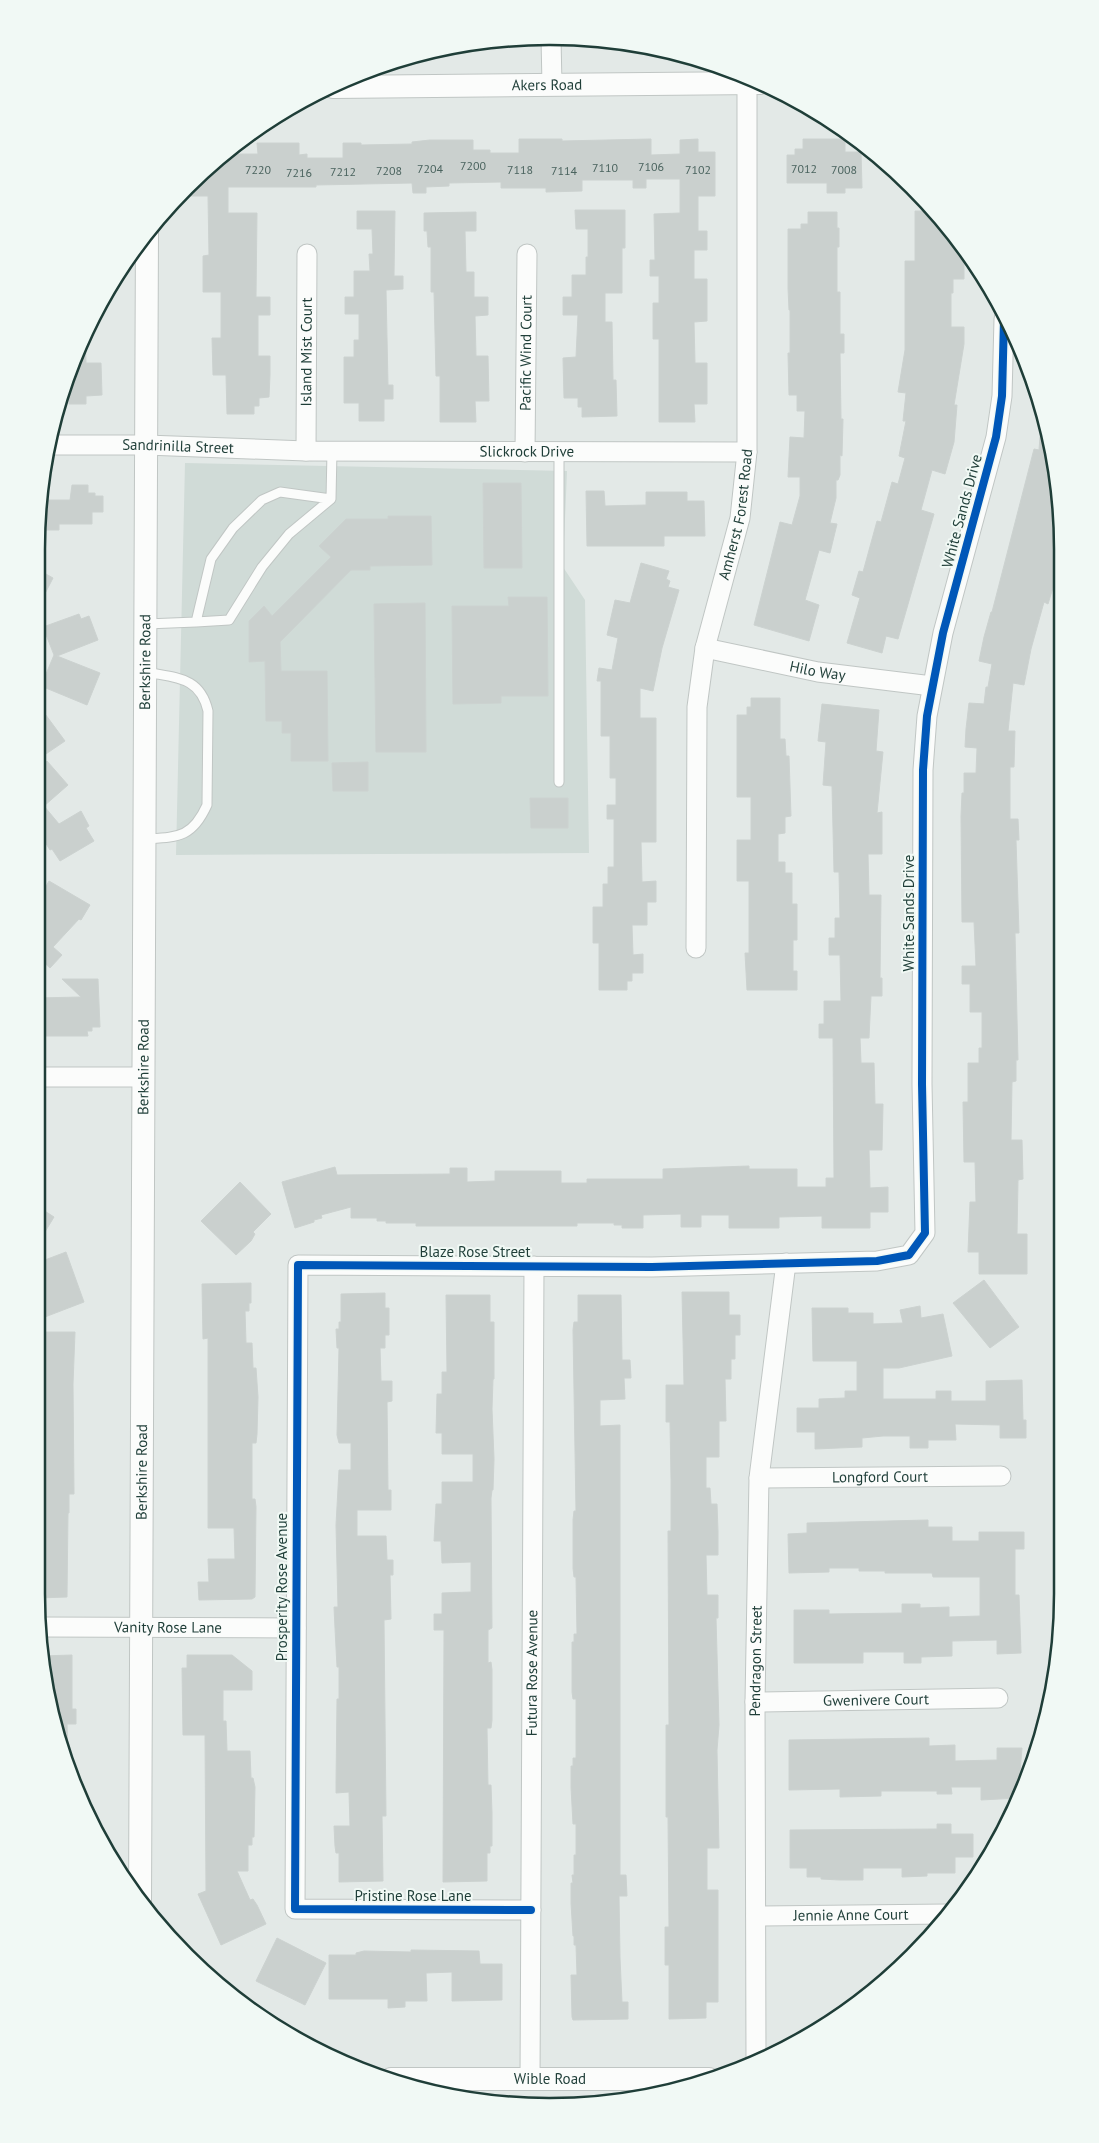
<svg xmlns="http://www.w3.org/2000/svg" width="1099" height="2143" viewBox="0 0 1099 2143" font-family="'PT Sans',sans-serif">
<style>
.built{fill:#d0dbd7}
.building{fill:#cad0ce;stroke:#ccd2d0}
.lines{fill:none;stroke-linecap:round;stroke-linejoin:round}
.service-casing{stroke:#c0c6c4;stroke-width:11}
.minor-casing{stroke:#c0c6c4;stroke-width:21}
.tertiary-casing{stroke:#c0c6c4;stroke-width:24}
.service{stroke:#fbfcfb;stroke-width:9}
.minor{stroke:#fbfcfb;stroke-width:19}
.tertiary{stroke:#fbfcfb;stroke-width:22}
.cycleway-casing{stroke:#f1f9f5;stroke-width:11}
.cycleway{stroke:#0057b8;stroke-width:8}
.labels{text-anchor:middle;stroke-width:4;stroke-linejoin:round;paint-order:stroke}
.number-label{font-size:12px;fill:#4a635e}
.street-label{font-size:15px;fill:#1f3e38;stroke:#f1f9f5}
.rim{fill:none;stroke:#1f3e38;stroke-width:2.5}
</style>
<rect width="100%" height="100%" fill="#e3e9e7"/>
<path class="built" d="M185 463 567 471 563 567 585 600 589 853 176 855Z"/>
<path class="building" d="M519 139H562V141L651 139V155L680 154V140L698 139V152H715V196H698V231H707V250H694V279H707V321L694 322 695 363H707V404H694L695 422H659V339H653V303H659V276H650V260H655L654 214 680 213V179H646V188H633V180H582V191L546 192V188H501V182L449 183V186L426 187V193H413L412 183 316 185V187H228V213H257L256 297H270V315H258V356H270V375L269 397 259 398V406H254V414H227L226 375H213L212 338H221V292H203V256L209 255 208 196H191V185L211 164 225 154H258L257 143H299V155L307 154V158H343V143H361V145L412 144V142L430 140H473V150H490V153H519Z
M803 139H845V152H861L862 188H845V193H827V183H787V155H795V149H803Z
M575 210H625V248H622V293H605V322H612L613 380H616L617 416 582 417V407H578V398H564L563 358 576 357 578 315H563V297H572V275H586V257H588V229H576Z
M357 211H395L394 276H403V289L386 290 388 385H393V399H384V421H359V403H344V357H354V340H359V314H345V297H354V271H370L369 254H373L372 229H357Z
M915 211H932L957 237 964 249V279H953V293H951V327H964V344L954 405H957L954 442 945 474 932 470 921 510 934 514 898 639 886 636 882 653 847 643 860 598 852 595 859 571 863 572 877 521 881 522 892 482 898 484 905 458 899 456 906 421H903L906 393 898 392 905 350V261H915Z
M476 212V231H465L466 272H474V297H488V315L475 316 476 356H488L489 401H475L476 422H440V376H436L434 292H431V247H428L427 231H424V213Z
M808 212H837V228H839V247H837V292H840V334H844V353H840L841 419H843L842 456 840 455V475L838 480H836V498L830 523 837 524 830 553 819 550 805 600 819 605 809 641 754 625 780 522 792 525 800 496V477H788L790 437 804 438 805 411H797V395H789L788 353H790V310H789L788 288V229H801V224H808Z
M85 334 86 363H101L102 395 86 396V404H69V377Z
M1041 424H1043L1058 482 1059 568 1048 604 1044 602 1031 649 1024 685 1013 683 1008 731H1015L1014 767H1010V819H1018L1019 840H1016L1019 933H1015L1018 1060H1016V1081L1012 1082 1011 1140H1022L1023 1179 1018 1180 1017 1234H1027V1274H979V1252H968L970 1202H976L975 1162H964L963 1102H968V1063H979V1048H982V1012H970V984H962V966H976L974 922H962L961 816 962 793H964V773H976L977 748 965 747 966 729 969 703 984 704 986 687H988L992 664 979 661 984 637 991 612H992L1034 449 1039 450Z
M483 483H521L522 568H484Z
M72 485H88V493H95V496H103V512H92V524H59V530H37L40 500H70Z
M586 491H604L605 506 646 505V492H687V501H704L705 536H664V546H587Z
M388 516H431L432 565 370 566V570H351L280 642 281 671H327L328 761H291V733H282V721H266L265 661 249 662V621L264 606 272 616 331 557 319 546 346 519H388Z
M641 563 669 571 666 579 670 581 668 587 679 590 662 648 653 691 640 688V718H656V842H641L642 882 656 881V902H647V925H632L633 955 643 954V973H632V981H627V990H599V943H593V907H603V884H608V867H614V819H607V805H616V778H610V736H601V681H597L599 668 612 670 618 638 607 635 615 600 630 603Z
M37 569 53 578 37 609Z
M508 597H547L548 696H501V703L453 704 452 606H509Z
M425 603 426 752H376L374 604Z
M79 614 81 619 89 616 98 640 57 656 100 673 87 705 41 686 54 655 43 627Z
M751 698H780V739H785L786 756H789L791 816 785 817V833L778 834V862H785V873H792V904H797V940H793V971H797V990H747L745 953H749V881H737V840H751V797H737V715H747V707H751Z
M37 703 65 741 37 760Z
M822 704 879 710 876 751 883 752 877 813 882 812V854H868L869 895H881L880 978H882V996H871L869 1038H860L861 1063H874L875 1104H883L882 1150H869L870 1188 888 1187V1212H870V1228H822V1216L779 1217V1228H729V1215H701V1227H681V1214L643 1215V1228H622V1225H614V1223H577V1226H416V1223H386V1221H377V1218H351V1207L321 1215 322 1218 314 1220V1222L295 1228 282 1182 335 1167 337 1175 450 1174V1168H467V1182L495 1181V1171H561V1183H587V1179H663V1169L749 1166V1169H797V1187H826V1178H834L833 1038H819V1024H824V1001H841L840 955H829V938H835V918H840L839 872H834L832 786 823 785 826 742 818 741Z
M47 761 68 785 44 806 59 824 81 811 89 826 86 828 94 841 60 861 52 849 50 850 37 829V770Z
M368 762V791H333L332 763Z
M530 798H568V828H531Z
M49 881 90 905 81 920 79 919 53 947 62 955 50 968 37 956V902Z
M62 979H98L100 1027H92V1031H87L88 1036H37V998L81 997Z
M240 1182 271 1214 253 1232 255 1234 251 1241 236 1255 201 1221Z
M37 1206 54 1217 37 1245Z
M66 1252 84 1302 37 1320V1263Z
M984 1280 1019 1327 990 1348 953 1303Z
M251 1283V1303H249V1311H245L246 1343H252L253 1368H256L258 1397 257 1434 256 1443H252V1499H255L256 1507 255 1597 252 1599 199 1600 198 1582H209L208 1559H235L234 1528H208V1338L203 1339 202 1284Z
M682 1292H729V1315H740V1335H735V1359H731V1379H725L726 1421H719V1457H706V1488H710L711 1504H717L718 1531V1555H706L707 1595H718V1618H716L719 1725 717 1750 719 1848H707V1890H718V2002H706V2018L669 2019V1965H665V1927H669L668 1817H666V1725H669L668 1531H671V1479L670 1422H666V1385H684Z
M385 1293V1308H389V1335H385V1348H380L381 1381H392V1401L387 1402 388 1490H391V1510H357V1536H386L387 1560H393V1575H390L391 1619 384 1620 386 1816H382L383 1881 339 1882V1853H336L335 1846 334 1826H350L349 1792 336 1793V1784L337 1699H339V1667H337L335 1628 334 1607H338L336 1525 339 1470H351V1443H339L337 1435 339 1348H337L336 1329H339V1322H341V1294Z
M446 1295H490V1322H494V1379H493L492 1409 494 1459 493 1490H492L491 1498 492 1628 488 1630V1663L491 1662 492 1670V1720L491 1728H487L488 1785H491L492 1813V1846H490V1853H487V1881L443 1882 444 1630H434V1614H442V1593L471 1592V1562L442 1563 441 1541H434L436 1504H442V1482H473V1454H442V1433H436L437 1394H442V1372H447Z
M578 1295H621L622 1360H630L631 1378H624L625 1399 600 1400V1426L620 1425V1875H626L627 1896H619L620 1958 622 2002H628V2019L573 2020 572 2017 571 1975H577L576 1945H574V1936H573L571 1903V1883H573L572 1875H574V1855H576V1824H573L571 1787V1766H573V1758H576V1699H573L572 1692V1642H574V1634H577L576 1577H574L573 1568V1520L574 1511H576L573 1330 574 1322H578Z
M920 1306 921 1318 943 1314 952 1356 899 1368H883V1399H936V1391H951V1401H986V1381L1022 1380 1023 1420H1026V1438H1000V1425L955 1424 956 1440H928V1448H910V1436H883L862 1438V1447L815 1449V1432H797V1408H819V1399L845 1398V1391H857V1361H813L812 1308H848V1313H873V1324L903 1323 900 1310Z
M37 1332H75L73 1384 74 1494H69V1513H68L67 1597 37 1598Z
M928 1520V1527H952V1541H979V1532H1024V1549H1015V1595H1019L1021 1653 997 1654V1640L952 1641V1656L921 1657V1663H904V1652H863V1663H794V1610H829V1614L902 1613V1604H920V1608L949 1607V1617L980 1616V1577H933L932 1573H885V1571H859V1568H829V1572L789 1573 788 1534 807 1533V1523Z
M72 1655V1709H76V1724H67L68 1756H63L46 1693 42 1656Z
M187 1655H232L252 1671V1690H223V1721H226L227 1751H250L251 1778H253L255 1787 254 1837H252V1845H248V1871H237L250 1900 253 1899 257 1905 266 1924 221 1945 198 1894 206 1891 205 1735H183L182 1668H187Z
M929 1738V1746L955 1745V1761L997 1760V1748H1022L1018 1798 981 1800V1787H951L952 1794H937V1791H881V1796L840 1797V1789L789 1790V1740Z
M937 1824H951V1834H973V1857H955V1873H927V1876L902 1877V1868H863V1880H840L821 1879V1877H807V1868H790V1830L937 1829Z
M277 1938 326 1963 305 2005 256 1981Z
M411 1950 479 1951 480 1964H502V2000L452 2001V1972L426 1973 427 2001H405V2007L388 2008V1999H329V1955H356V1953L364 1951 411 1952Z"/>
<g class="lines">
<g class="service-casing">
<path id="service" d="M559 452V782
M196 622 229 620 262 567 289 534 331 499 332 451
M146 624 196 622 211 559 233 528 262 500 280 492 331 499
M145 839C178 837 192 838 207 805L208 711C200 676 175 678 146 672"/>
</g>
<g class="minor-casing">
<g id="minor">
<path d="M551 38 552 85"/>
<path id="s1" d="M49 445H146L306 451 747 452"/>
<path id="s2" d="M306 451 307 254"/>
<path id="s3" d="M525 452 527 254"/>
<path id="s4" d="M705 648 818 672 932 686"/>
<path id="s5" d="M696 948 697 707 705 648 740 518 747 452V78"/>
<path d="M37 1077H143"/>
<path id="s6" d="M759 1478 1001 1476"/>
<path id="s7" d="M40 1627 296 1628"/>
<path id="s8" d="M755 1702 998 1698"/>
<path d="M531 1910 295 1909 298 1265 652 1267 877 1261 909 1255 925 1233 922 1084 923 770 927 716 943 633 996 437 1002 396 1004 319"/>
<path id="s9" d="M756 1916 947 1914"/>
<path id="s10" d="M756 2061 755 1702 759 1478 786 1263"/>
<path id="s11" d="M530 2079 534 1266"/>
</g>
</g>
<g class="tertiary-casing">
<g id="tertiary">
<path id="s12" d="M333 87 760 83"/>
<path id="s13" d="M140 1902 147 232"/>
<path id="s14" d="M391 2079H709"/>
</g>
</g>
<use href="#service" class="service"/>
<use href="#minor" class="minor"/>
<use href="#tertiary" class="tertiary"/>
<g class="cycleway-casing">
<path id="cycleway" d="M531 1910 295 1909 298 1265 652 1267 877 1261 909 1255 925 1233 922 1084 923 770 927 716 943 633 996 437 1002 396 1004 319"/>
</g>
<use href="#cycleway" class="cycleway"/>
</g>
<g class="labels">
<g class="number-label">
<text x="473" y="170">7200</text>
<text x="651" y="171">7106</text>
<text x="605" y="172">7110</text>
<text x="430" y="173">7204</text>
<text x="804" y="173">7012</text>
<text x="258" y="174">7220</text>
<text x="520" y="174">7118</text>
<text x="698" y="174">7102</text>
<text x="844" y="174">7008</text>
<text x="389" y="175">7208</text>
<text x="564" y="175">7114</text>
<text x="343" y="176">7212</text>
<text x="299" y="177">7216</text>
</g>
<g class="street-label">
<text dy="5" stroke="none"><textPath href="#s12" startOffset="214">Akers Road</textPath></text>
<text dy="5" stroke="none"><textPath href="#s2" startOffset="99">Island Mist Court</textPath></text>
<text dy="5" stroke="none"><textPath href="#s3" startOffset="99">Pacific Wind Court</textPath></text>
<text dy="5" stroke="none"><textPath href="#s1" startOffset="129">Sandrinilla Street</textPath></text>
<text dy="5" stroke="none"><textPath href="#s1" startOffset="478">Slickrock Drive</textPath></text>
<text transform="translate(962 511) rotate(-75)" y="5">White Sands Drive</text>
<text dy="5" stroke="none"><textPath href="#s5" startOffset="438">Amherst Forest Road</textPath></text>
<text dy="5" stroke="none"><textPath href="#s13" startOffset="1240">Berkshire Road</textPath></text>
<text dy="5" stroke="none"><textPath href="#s4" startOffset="115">Hilo Way</textPath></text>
<text transform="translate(909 913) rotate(-90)" y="5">White Sands Drive</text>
<text dy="5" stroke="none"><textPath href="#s13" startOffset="835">Berkshire Road</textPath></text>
<text x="475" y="1257">Blaze Rose Street</text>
<text dy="5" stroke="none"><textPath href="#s13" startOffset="430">Berkshire Road</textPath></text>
<text dy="5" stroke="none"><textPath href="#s6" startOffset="121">Longford Court</textPath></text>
<text transform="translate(282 1587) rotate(-90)" y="5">Prosperity Rose Avenue</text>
<text dy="5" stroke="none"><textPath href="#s7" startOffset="128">Vanity Rose Lane</textPath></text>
<text dy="5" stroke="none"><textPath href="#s10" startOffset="400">Pendragon Street</textPath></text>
<text dy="5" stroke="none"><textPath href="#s11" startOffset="406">Futura Rose Avenue</textPath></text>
<text dy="5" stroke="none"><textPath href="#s8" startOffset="121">Gwenivere Court</textPath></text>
<text x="413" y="1901">Pristine Rose Lane</text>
<text dy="5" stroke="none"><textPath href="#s9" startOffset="95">Jennie Anne Court</textPath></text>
<text dy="5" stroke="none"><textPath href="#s14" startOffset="159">Wible Road</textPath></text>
</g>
</g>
<path d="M0 0H1099V2143H0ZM549 45H550A504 504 0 0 1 1054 549V1594A504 504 0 0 1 550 2098H549A504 504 0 0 1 45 1594V549A504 504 0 0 1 549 45Z" fill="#f1f9f5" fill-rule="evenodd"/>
<path class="rim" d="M549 45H550A504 504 0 0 1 1054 549V1594A504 504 0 0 1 550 2098H549A504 504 0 0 1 45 1594V549A504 504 0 0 1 549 45Z"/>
</svg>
